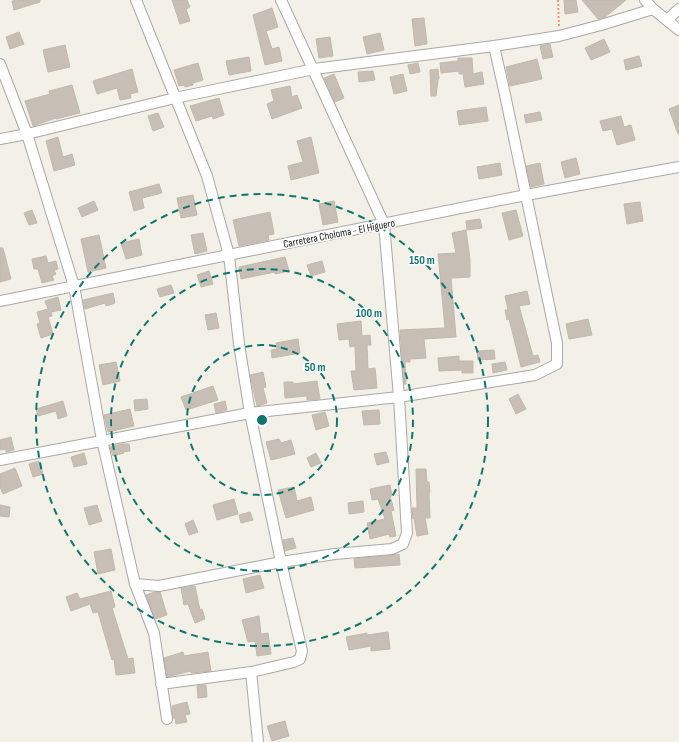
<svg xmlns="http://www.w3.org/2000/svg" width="679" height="742" viewBox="0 0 679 742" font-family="'Sofia Sans Condensed',sans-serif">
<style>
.building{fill:#c7bfb6;stroke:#c4b9a8}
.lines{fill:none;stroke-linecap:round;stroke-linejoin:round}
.minor-casing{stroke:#a8a8a8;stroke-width:12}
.path{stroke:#ff906b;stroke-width:2;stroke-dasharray:2 2;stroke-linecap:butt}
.minor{stroke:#fff;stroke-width:10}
.ring{fill:none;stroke:#0f766e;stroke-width:2;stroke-dasharray:7 5}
.labels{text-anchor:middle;stroke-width:3;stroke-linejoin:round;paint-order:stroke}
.street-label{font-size:11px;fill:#212121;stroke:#fff}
.centre{fill:#0f766e;stroke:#fff;stroke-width:2}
.ring-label{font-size:12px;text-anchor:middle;font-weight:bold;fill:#0f766e;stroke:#fff;stroke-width:3;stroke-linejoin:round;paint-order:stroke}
</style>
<rect width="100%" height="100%" fill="#f2f0e7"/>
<path class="building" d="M18 0H40V2L14 10 12 1Z
M172 0H187L190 7 186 9 190 21 180 24Z
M564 0H576L578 12 565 14Z
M582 0H626L605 17 598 19Z
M272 8 278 27 266 31 272 49 279 47 282 61 265 65 253 15Z
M424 18 427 44 415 46 412 19Z
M19 32 24 44 10 49 6 37Z
M380 33 384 50 367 54 363 37Z
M330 37 333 56 319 58 316 39Z
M604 39 610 52 591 60 585 48Z
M550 44 553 57 543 59 540 46Z
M65 45 70 67 48 72 43 50Z
M639 56 642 66 626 70 624 60Z
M249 57 251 71 229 75 226 61Z
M458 58H472L473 74 482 72 484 84 465 87 463 74H459V71L441 73 440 63 458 61Z
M537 59 542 79 510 86 506 67Z
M198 63 203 80 193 83V85L185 87 184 85 179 86 174 70Z
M418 63 420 72 410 74 408 65Z
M132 69 138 92 130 94 131 98 120 100 117 88 97 94 93 81Z
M438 69 439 79 438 80 436 96H431L430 70Z
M373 71 375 80 359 82 358 72Z
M334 74 344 98 335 102 324 78Z
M403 74 407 91 394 94 390 77Z
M72 85 80 113 56 119V118L33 126 25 101 50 94 49 91Z
M290 86 292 97 297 95 302 108 272 119 267 104 274 101 271 90Z
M219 98 224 115 213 119 212 116 196 121 190 106Z
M679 105V134H678L669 109Z
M486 107 488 121 459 125 457 111Z
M540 112 542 120 526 123 524 115Z
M158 113 164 127 153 131 148 116Z
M621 116 624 127 631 125 635 140 617 145 612 129 603 131 600 121Z
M58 137 63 157 72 154 75 165 54 171 46 141Z
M311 137 319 173 291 180 288 166 303 162 297 141Z
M576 158 580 174 565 178 561 162Z
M500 163 502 175 479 179 477 167Z
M540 163 544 184 531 187 526 166Z
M159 184 162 193 142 198 144 208 134 211 129 192Z
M193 195 197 215 181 218 177 198Z
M94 201 98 210 82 217 78 208Z
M334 201 338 222 323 225 319 204Z
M640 202 643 221 627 224 624 204Z
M32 210 37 223 29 225 24 213Z
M516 210 523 236 509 240 502 213Z
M270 212 274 234 268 235 269 240 239 246 233 220Z
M480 219 482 228 467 230 466 221Z
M466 230 470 259V277L451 278 456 337 424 339 426 358 410 359V362H405L406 384H404L400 330 445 328 438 254 456 253 452 233Z
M203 233 207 251 195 254 191 235Z
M99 235 106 268 88 272 81 239Z
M139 239 142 255 126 259 121 243Z
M0 248H3L11 279 0 282Z
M46 256 48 263 56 261 58 269 54 270 56 274 52 276 54 280 42 283 38 269H34L32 259Z
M285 257 289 271 275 274V272L241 279 239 267Z
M322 261 325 272 311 276 307 265Z
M209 271 213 284 201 287 197 275Z
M171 285 174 293 160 297 157 289Z
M527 291 530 304 519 306 533 356 538 355 540 362 521 367 509 319 507 320 505 310H508L505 296Z
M113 293 115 303 106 306 105 303 85 309 83 300Z
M58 297 61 310 51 312 52 316 48 317 53 334 41 338 37 324 40 323 37 312 48 309 45 301Z
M216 313 219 328 208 330 205 315Z
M588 319 592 335 569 339 566 324Z
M361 321 362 336 370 335 371 345H367L368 369 375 368 377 388 354 390 351 371H356L355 346 350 347 349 339 339 340 337 324Z
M298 339 300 353 272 358 271 350 277 349 276 343Z
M494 350 495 359 478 360 477 351Z
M459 356V361H473V373H462V370L439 371 438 358Z
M116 362 120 381 103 385 99 365Z
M505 362 507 370 493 373 492 364Z
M263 372 266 387 263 388 267 403 257 406 250 375Z
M317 381 320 399 307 400V396L285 398 284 382H293V384Z
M213 386 218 400 186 410 181 397Z
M518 394 526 409 516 414 509 399Z
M147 399 148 409 135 411 134 400Z
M63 401 67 416 58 419 56 411 38 416 36 409Z
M225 401 227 410 216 413 214 404Z
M130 409 134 426 108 432 104 415Z
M379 410 380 424 364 425 362 411Z
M325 412 329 426 316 430 312 415Z
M11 437 14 450 6 452V449L0 450V440Z
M279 439 281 443 291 440 295 454 271 460 266 442Z
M122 444H129L130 451 123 452 124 453 113 456 110 447Z
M386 452 389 462 377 465 374 454Z
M84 453 87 464 74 467 71 457Z
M316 453 321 463 311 467 307 458Z
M39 461 43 474 33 477 29 464Z
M15 468 22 486 3 494 0 487V474Z
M416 469H426L427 482H429L430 492H429L430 518H425L428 534 417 536 414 518 413 519 412 508H417Z
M390 485 392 496H390L394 510 391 511 396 536 390 537 389 534 370 539 367 523 385 519 378 499 372 500 370 489Z
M294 487 297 501 311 497 314 510 286 518 278 490Z
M234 499 238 514 217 520 213 505Z
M363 501 364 512 349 514 348 503Z
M0 505 10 507 9 517 0 516Z
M97 505 102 521 89 525 84 508Z
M250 512 253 520 241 523 239 515Z
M193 520 198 532 189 535 185 524Z
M293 538 296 548 285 551 283 540Z
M111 549 115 570 98 574 94 552Z
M399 554 400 565 355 568 354 559Z
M260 575 264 588 246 593 243 579Z
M195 586 200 610 202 609 205 619 195 623 188 604 184 605 181 588Z
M111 591 115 607 112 608 128 659 133 658 135 673 116 675 114 659 112 660 98 612 93 613 90 604 71 611 66 597 77 593 80 599Z
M155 592H160L167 615 155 619 146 595Z
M259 616 261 634 268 633 271 654 257 656 255 641 248 642 242 620Z
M388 632 390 649 371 651V646L349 650 346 637 367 633V635Z
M183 652 184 656 208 652 211 671 191 673V671L167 677 164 658Z
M206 685 207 697 198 698 197 686Z
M187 702 190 714 185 715 187 722 176 724 175 718H173L172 706Z
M285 721 289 736 272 741 267 726Z"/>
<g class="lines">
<g class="minor-casing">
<path id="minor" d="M136 0 207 176 229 255 239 344 250 413 281 562 302 651 300 659 294 662 251 672 161 684
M645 0 653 9 679 30
M667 20 679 9
M0 64 27 134 74 286 102 440 135 584 154 633 167 719
M0 139 27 134 175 98 314 69 494 46 559 36 601 25 653 9
M0 301 526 195 679 167
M0 460 250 413 399 397 535 375 557 364V343L504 90 494 46
M135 584 159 586 281 562 335 554 392 549 403 544 407 533 399 397 384 224 281 0
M251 672 258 742"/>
</g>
<path class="path" d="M558 0 559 26"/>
<use href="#minor" class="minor"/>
</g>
<g class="ring">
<circle cx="262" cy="420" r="75"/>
<circle cx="262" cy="420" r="151"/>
<circle cx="262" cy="420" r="226"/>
</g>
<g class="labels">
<g class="street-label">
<text transform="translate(339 233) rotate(-11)" y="4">Carretera Choloma - El Higuero</text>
</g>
</g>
<circle cx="262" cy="420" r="6" class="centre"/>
<g class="ring-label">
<text x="422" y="264">150 m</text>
<text x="369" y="317">100 m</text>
<text x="315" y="371">50 m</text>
</g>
</svg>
